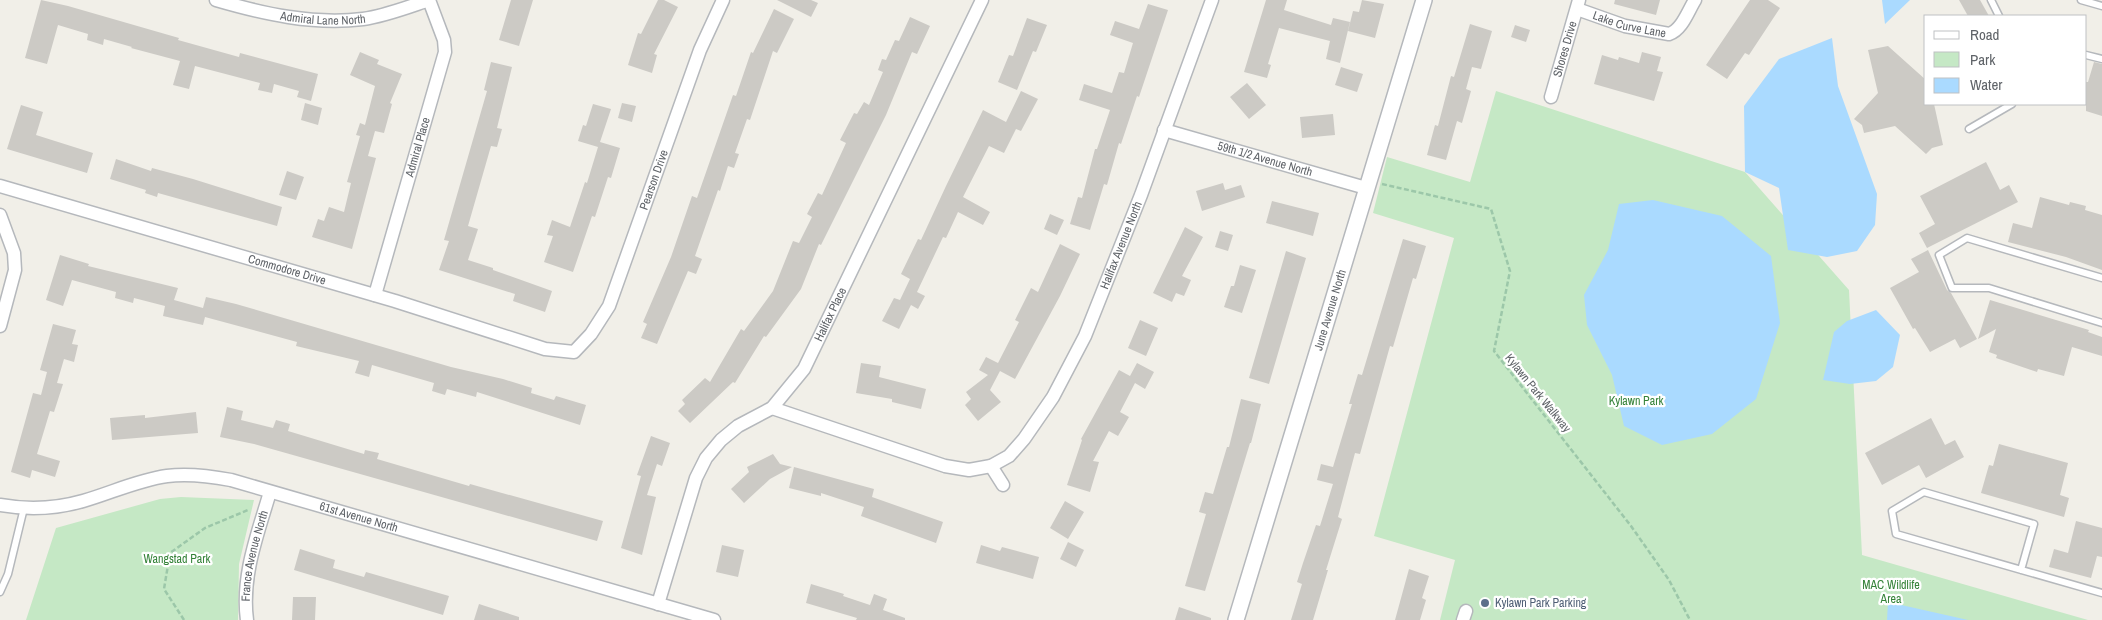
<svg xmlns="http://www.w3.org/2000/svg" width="2102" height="620" viewBox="0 0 2102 620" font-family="'Archivo Narrow',sans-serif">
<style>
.green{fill:#c5e8c5}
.water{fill:#aadaff}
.building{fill:#cccac5}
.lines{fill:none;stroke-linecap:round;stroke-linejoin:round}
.service-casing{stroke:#b5b8bc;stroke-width:9}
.minor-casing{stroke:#b5b8bc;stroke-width:15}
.tertiary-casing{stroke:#b5b8bc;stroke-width:18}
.path{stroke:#9cc7a9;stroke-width:2.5;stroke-dasharray:5 2.5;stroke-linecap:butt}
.service{stroke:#fff;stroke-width:6}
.minor{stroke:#fff;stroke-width:12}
.tertiary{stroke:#fff;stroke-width:15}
.service-dot{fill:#5c6f8a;stroke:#fff;stroke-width:2}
.labels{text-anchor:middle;stroke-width:4.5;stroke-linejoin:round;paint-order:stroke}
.street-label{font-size:12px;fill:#5f6368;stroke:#fff}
.park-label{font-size:12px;fill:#348238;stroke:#fff}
.service-label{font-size:12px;fill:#4e5e75;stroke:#fff;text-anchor:start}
</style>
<rect width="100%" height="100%" fill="#f1efe8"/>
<path class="green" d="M1496 91 1745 172 1849 290 1862 555 2088 620H1440L1455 560 1374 536 1454 238 1373 213 1387 157 1470 182Z
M181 497 254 500 239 564 238 620H26L56 528 160 499Z"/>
<path class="water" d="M1882 0H1910L1885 24Z
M1832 38 1838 86 1877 194 1875 225 1857 251 1827 257 1788 250 1779 188 1745 172 1744 106 1779 59Z
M1653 200 1722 216 1771 256 1780 323 1756 399 1712 434 1662 445 1624 426 1612 375 1587 325 1584 295 1608 250 1619 204Z
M1876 310 1900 335 1893 367 1876 381 1850 384 1823 380 1834 332 1847 321Z
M1888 602 1968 620H1887Z"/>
<path class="building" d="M41 0 68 6 179 38 178 40 239 57 240 53 318 74 311 101 297 97 299 91 274 84 272 93 258 90 260 83 195 66 189 89 173 85 180 61 131 48 132 47 104 39 103 45 87 40 88 34 58 25 47 64 25 58Z
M511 0H533L519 46 499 40Z
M658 0H664L678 7 654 54 657 55 652 73 628 65 638 33 641 34Z
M777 0H811L818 3 811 17Z
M1266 0H1287L1284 10 1331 25 1333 18 1350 22 1340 63 1326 59 1330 41 1279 28 1268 64 1271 65 1267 78 1244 72Z
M1362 0 1384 4 1375 38 1348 31 1353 11 1359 12Z
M1615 0H1660L1656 15 1614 4Z
M1750 0H1768L1780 8 1749 55 1745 53 1727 79 1706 65Z
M1959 0H1980L1989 16H1968Z
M1148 4 1168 10 1139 97 1137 96 1121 144 1119 143 1107 185 1104 184 1090 230 1070 224 1078 197 1082 198 1095 149H1097L1110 110 1079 100 1084 84 1112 93 1119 72 1124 73 1133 43 1110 35 1115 21 1139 29Z
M774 9 794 19 777 53 773 51 750 120 747 119 735 153 739 154 734 168 728 166 720 191 718 190 695 256 702 259 696 274 688 271 657 344 641 338 647 324 643 322 671 257 692 196 697 198 733 95 736 96 751 52 753 53Z
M910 17 930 26 917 54 912 52 886 115 821 245 819 244 801 289 766 337 764 336 735 383 733 382 690 423 678 411 685 404 682 400 705 378 710 382 741 329 744 331 773 291 793 241 799 243 812 217 807 214 818 193 822 195 846 143 840 140 854 113 857 114 864 102 869 105 883 72 878 70 882 59 886 60 895 40 899 41Z
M1027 18 1047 25 1036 52 1033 51 1017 90 998 82 1009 55 1013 56Z
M1470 24 1492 31 1481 69 1472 67 1466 89 1471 91 1462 123 1457 121 1446 160 1427 155 1435 125 1438 126 1451 76 1454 77Z
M1515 25 1530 30 1526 42 1511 37Z
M1888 46 1926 80V104H1934L1943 145 1932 148 1926 154 1895 126 1864 133 1862 125 1854 119 1878 93 1868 50Z
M360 52 379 60 377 64 402 74 390 103 392 104 384 133 375 131 368 156 376 158 352 249 312 237 318 219 324 221 329 207 344 212 351 183 347 182 360 136 356 135 360 123 365 125 375 86 350 75Z
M1642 52 1661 57 1657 71 1663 72 1654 101 1594 84 1602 55 1618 60 1619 57 1639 63Z
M491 62 512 67 497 128 502 129 497 147 491 146 468 226 478 229 468 260 493 268V270L552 291 545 312 513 301 515 294 439 270 449 241 444 240 487 91 484 90Z
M2094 62 2102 64V116L2086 111V82H2088Z
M1341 67 1363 74 1357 92 1335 85Z
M1247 83 1266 105 1249 119 1230 97Z
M1021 91 1038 99 1021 131 1016 129 1004 153 989 146 963 197 990 212 983 225 958 212 946 238 943 237 917 292 925 296 918 309 911 305 899 329 882 321 894 298 900 300 910 279 901 274 918 239 921 240 946 186 983 110 1006 122Z
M305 103 322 108 318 125 301 120Z
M622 103 636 106 632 122 618 118Z
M593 104 611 109 600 142 620 148 611 178 608 177 595 217 592 216 573 272 544 262 553 236 547 235 552 220 570 227 585 182 587 183 598 147 578 141 583 125 586 126Z
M21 105 43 112 36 135 93 153 87 173 7 149Z
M1333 114 1335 135 1302 138 1300 117Z
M116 159 151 171 152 168 193 179 282 207 277 226 158 193 157 197 145 193 146 190 110 179Z
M1986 162 2000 190 2009 185 2018 202 1927 248 1919 233 1935 224 1920 196Z
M287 171 304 177 296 200 279 195Z
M1223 183 1225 190 1241 185 1245 197 1202 211 1196 191Z
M2040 197 2069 205 2070 202 2086 206 2085 210 2102 215V270L2066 257 2008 242 2013 223 2032 228Z
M1272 201 1319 213 1313 236 1266 223Z
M1050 214 1064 220 1057 235 1044 229Z
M1185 227 1203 237 1182 276 1191 280 1184 296 1176 293 1172 302 1153 293Z
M1220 231 1233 235 1228 251 1215 247Z
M1403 239 1426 246 1416 279 1413 278 1393 347 1390 346 1360 454 1355 453 1338 517 1342 519 1326 570H1328L1313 620H1291L1302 584 1297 582 1303 563 1316 525 1320 526 1333 484 1317 480 1321 464 1333 467 1352 404H1349L1358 374 1362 375Z
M1060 244 1080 254 1060 296 1015 379 1000 371 990 390 1001 402 978 421 965 405 971 399 966 392 988 375 979 370 986 357 998 363 1019 322 1015 320 1031 288 1038 292Z
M1928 250 1947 290 1951 293 1977 339 1960 348 1955 339 1930 352 1915 328 1913 329 1890 288 1919 272 1911 259Z
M1286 251 1306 258 1269 384 1249 378Z
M60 255 89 264 88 266 178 288 174 300 203 308 206 297 236 304 451 367 503 379 532 388 531 393 554 400 556 396 586 405 580 425 477 392 476 397 447 389 445 395 432 391 434 383 372 365 369 377 355 373 359 361 296 346 297 342 205 317 203 325 163 316 165 306 134 298 133 303 115 298 116 292 72 280 63 306 46 300Z
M1240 265 1256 270 1242 313 1224 307 1231 286H1234Z
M1990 300 2089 330 2088 332 2102 337V356L2072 347 2064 376 2038 369 2037 372 1996 358 1997 355 1989 352 1996 329 1978 339Z
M1140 320 1158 328 1146 356 1128 348Z
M53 324 76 330 72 344 78 345 74 362 64 359 57 383 63 384 54 412 50 411 37 454 60 461 55 477 32 470 30 478 11 472 33 393 41 395 47 372 40 370Z
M861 363 881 366 879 377 926 389 921 409 892 402V399L856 393Z
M1137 363 1154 372 1145 389 1135 383 1120 412 1129 417 1118 436 1109 431 1093 461 1099 462 1090 492 1067 485 1082 440 1081 439 1119 370 1130 376Z
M1241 399 1261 404 1251 443H1250L1205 591 1185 586 1206 514 1199 512 1205 492 1213 494 1227 447H1229Z
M227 407 243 411 241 420 273 428 276 420 290 424 288 431 364 454 365 450 379 453 377 459 469 486 470 484 603 521 597 541 254 444 220 437Z
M196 412 198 433 112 440 110 418 145 415V418Z
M1931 418 1945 445 1955 440 1964 457 1926 478 1919 465 1882 485 1865 453Z
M651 436 670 443 662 466 657 464 647 495 656 497 642 555 621 548 641 476 637 475Z
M1999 444 2068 463 2060 495 2069 498 2064 517 1981 493 1989 465 1993 466Z
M773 454 780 464 792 467 770 479 744 503 731 489 749 472 747 467Z
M794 467 874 489 872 497 943 522 936 543 861 516 864 507 821 493V496L789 488Z
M1065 501 1084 512 1068 539 1050 528Z
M2076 521 2102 528V557L2097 556 2091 578 2049 567 2054 549 2068 553Z
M1068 542 1084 550 1076 567 1060 559Z
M722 545 744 550 738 577 716 572Z
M981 545 1000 551 1002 547 1039 557 1033 579 976 563Z
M300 549 335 560 333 568 364 577 366 572 449 596 443 615 294 570Z
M1409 569 1429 576 1422 598 1426 600 1420 620H1395Z
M811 584 844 594 843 596 870 605 874 594 887 599 883 610 905 618V620H856L857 618 806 603Z
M293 597H316L315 620H292Z
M479 604 519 617V620H474Z
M1179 607 1211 618V620H1175Z"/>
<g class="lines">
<g class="service-casing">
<path id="service" d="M1991 0 1999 16
M2081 0 2102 6
M2086 55 2102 59
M1969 129 2012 104
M2102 278 1967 238 1939 255 1952 288H1989L2102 323
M2021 570 2034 524 1924 492 1892 511 1896 534 2102 593
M0 592 8 574 24 508"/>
</g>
<g class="minor-casing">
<g id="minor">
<path id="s1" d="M216 0C264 14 313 25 363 19 385 16 408 7 429 0"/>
<path id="s2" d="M1577 9 1625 26 1669 34C1682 30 1688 11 1695 0"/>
<path id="s3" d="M1551 97 1579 0"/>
<path id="s4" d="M1164 130 1366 188"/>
<path id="s5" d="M0 186 395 301 545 349 574 352 591 334 609 306 700 50 723 0"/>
<path d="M0 215 14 253 15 270 0 326"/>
<path id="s6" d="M375 295 445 52 444 40 429 0"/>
<path id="s7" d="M772 408 945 466 969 470 991 466 1009 456 1024 439 1053 397 1085 336 1141 195 1212 0"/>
<path d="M991 466 1003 485"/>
<path id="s8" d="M0 505C28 510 55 509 83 501 111 493 138 480 167 476 189 473 210 476 231 480L714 620"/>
<path id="s9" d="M658 604 696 478 706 458 721 440 738 426 772 408 804 369 982 0"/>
<path id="s10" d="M247 620C241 576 258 533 270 492"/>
<path d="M1463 620 1466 611"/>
</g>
</g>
<g class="tertiary-casing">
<g id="tertiary">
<path id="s11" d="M1236 620 1424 0"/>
</g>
</g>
<path class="path" d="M1382 184 1491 209 1510 271 1494 351 1631 526 1669 580 1690 620
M184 620 164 589 170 553 205 528 248 510"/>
<use href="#service" class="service"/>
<use href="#minor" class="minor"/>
<use href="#tertiary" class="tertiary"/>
</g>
<circle class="service-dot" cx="1485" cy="603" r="5"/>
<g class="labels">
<g class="street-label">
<text dy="4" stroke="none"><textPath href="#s1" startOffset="109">Admiral Lane North</textPath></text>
<text dy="4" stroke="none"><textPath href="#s2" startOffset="55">Lake Curve Lane</textPath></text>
<text dy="4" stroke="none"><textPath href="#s3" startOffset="50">Shores Drive</textPath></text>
<text dy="4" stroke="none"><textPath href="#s6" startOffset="154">Admiral Place</textPath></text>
<text dy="4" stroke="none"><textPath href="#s4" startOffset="105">59th 1/2 Avenue North</textPath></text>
<text dy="4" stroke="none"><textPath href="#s5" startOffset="790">Pearson Drive</textPath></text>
<text dy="4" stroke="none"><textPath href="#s7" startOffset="490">Halifax Avenue North</textPath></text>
<text dy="4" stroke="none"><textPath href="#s5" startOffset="299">Commodore Drive</textPath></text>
<text dy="4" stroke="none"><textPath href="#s11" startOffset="324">June Avenue North</textPath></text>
<text dy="4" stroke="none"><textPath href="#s9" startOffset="349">Halifax Place</textPath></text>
<text transform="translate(1538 393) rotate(51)" y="4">Kylawn Park Walkway</text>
<text dy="4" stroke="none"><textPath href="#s8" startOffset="369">61st Avenue North</textPath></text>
<text dy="4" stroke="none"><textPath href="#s10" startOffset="65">France Avenue North</textPath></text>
</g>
<g class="park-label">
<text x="1636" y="405">Kylawn Park</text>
<text x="177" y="563">Wangstad Park</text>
<text x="1891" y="589">MAC Wildlife<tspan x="1891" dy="14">Area</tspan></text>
</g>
<g class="service-label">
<text x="1495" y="607">Kylawn Park Parking</text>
</g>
</g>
<rect x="1924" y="15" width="162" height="90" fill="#ffffff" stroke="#bfc1c3"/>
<rect x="1934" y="31" width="25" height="8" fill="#ffffff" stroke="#bfc1c3"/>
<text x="1970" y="40" font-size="15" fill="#5f6368">Road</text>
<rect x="1934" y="52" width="25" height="15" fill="#c5e8c5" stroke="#bfc1c3"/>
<text x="1970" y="65" font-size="15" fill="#5f6368">Park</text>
<rect x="1934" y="78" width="25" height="15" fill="#aadaff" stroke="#bfc1c3"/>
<text x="1970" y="90" font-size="15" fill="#5f6368">Water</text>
</svg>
